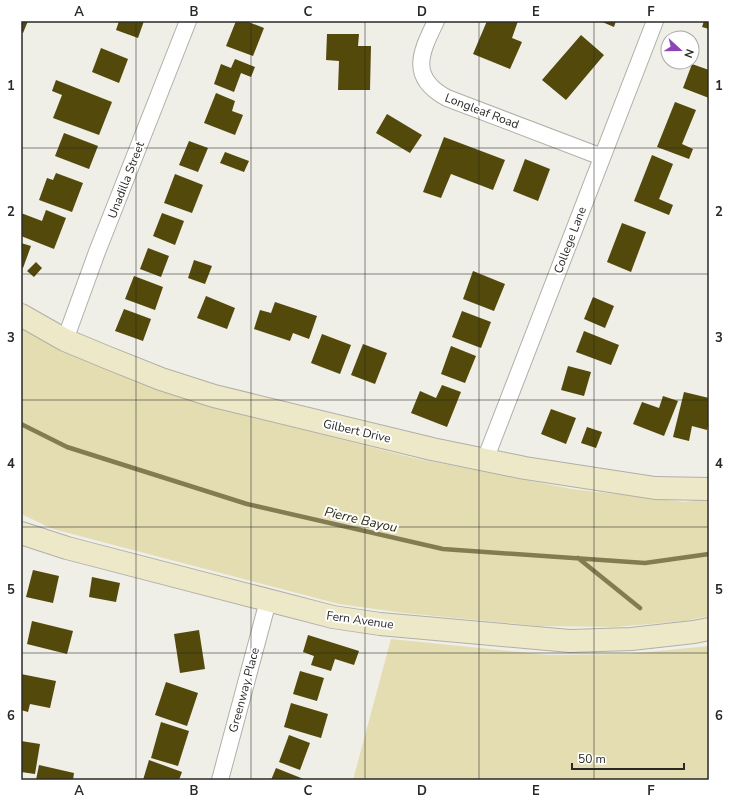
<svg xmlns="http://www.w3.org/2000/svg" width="730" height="801" viewBox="0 0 730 801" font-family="'Nunito Sans',sans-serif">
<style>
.green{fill:#e4ddb1}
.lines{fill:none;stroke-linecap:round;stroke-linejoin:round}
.stream{stroke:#837c53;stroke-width:4.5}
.building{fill:#52490a}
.street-casing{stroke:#b0afa8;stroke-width:18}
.secondary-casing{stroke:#b0afa8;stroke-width:24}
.street{stroke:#fff;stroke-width:16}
.secondary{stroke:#ede8c8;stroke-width:22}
.grid{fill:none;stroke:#292926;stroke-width:1;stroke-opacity:0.55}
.labels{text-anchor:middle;stroke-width:4;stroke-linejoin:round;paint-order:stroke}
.street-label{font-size:12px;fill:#292926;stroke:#fff}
.water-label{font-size:13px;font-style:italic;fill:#2f2b0f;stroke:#fff}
.neatline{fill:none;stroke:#292926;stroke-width:1.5}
.grid-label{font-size:13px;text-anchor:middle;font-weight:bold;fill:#292926}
</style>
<rect width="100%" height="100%" fill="#efeee7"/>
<path class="green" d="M21 325 85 359 202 404 414 458 572 489 684 502 709 499V616L685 621 615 627 538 626 404 613 339 604 53 529 21 514Z
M391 639 549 655 628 654 709 646V780H353Z"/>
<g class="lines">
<path class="stream" d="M21 424 67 447 247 504 443 549 645 563 709 554
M578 558 640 608"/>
</g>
<path class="building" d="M21 21H28L23 33 21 32Z
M119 21H144L138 38 116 30Z
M236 21H246L264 28 253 56 226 46Z
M487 21H518L512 38 522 42 510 69 473 54Z
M600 21H616L614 27Z
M704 21H709V29L702 27Z
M327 34H359L358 46H371L370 90H338L339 61 326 60Z
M581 35 604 55 566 100 542 80Z
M101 48 128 59 119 83 92 72Z
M235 59 255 67 251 77 241 73 234 92 214 84 221 64 231 68Z
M692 64 709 70V98L683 88Z
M56 80 112 102 99 135 53 118 62 95 52 91Z
M216 93 235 101 232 111 243 115 235 135 204 123Z
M675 102 696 110 682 144 693 149 689 159 657 147Z
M387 114 422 135 410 153 376 133Z
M64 133 98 146 89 169 55 156Z
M444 137 505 160 493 190 451 174 441 198 423 192Z
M189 141 208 148 198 172 179 165Z
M225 152 249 161 244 172 220 163Z
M652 155 673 164 659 199 673 205 669 215 634 201Z
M525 159 550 169 538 201 513 191Z
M56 173 83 183 72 212 39 200 47 178 53 180Z
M175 174 203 185 192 213 164 203Z
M46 210 66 218 54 249 21 236V213L42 221Z
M162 213 184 221 175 245 153 236Z
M622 223 646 232 631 272 607 262Z
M21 243 31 246 23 268 21 267Z
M148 248 169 256 161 277 140 269Z
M194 260 212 266 205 284 188 278Z
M36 262 42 268 34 277 27 271Z
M473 271 505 284 494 311 463 299Z
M134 276 163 287 155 310 125 299Z
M206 296 235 308 227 329 197 318Z
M593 297 614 306 605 328 584 319Z
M275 302 317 316 309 339 293 333 290 341 254 329 260 310 271 313Z
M124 309 151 319 143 341 115 331Z
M462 311 491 322 481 348 452 337Z
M584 331 619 345 611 365 576 352Z
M322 334 351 345 340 374 311 363Z
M363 344 387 353 375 384 351 375Z
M451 346 476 356 465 383 441 374Z
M568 366 591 372 584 396 561 390Z
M442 385 461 392 447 427 411 413 420 391 436 398Z
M684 392 709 398V422L707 430 692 426 689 441 673 437Z
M663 396 678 401 664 436 633 424 642 402 659 408Z
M551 409 576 418 566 444 541 434Z
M587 427 602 432 596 448 581 443Z
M33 570 59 576 53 603 26 597Z
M92 577 120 583 116 602 89 597Z
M32 621 73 631 67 654 27 644Z
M199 630 205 669 180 673 174 634Z
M308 635 359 651 354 665 335 659 331 671 311 665 314 656 303 652Z
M300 671 324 678 317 701 293 694Z
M21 674 56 681 50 708 30 704 28 712 21 710Z
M166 682 198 693 187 726 155 715Z
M291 703 328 714 321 738 284 727Z
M161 722 189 731 178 766 151 758Z
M289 735 310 743 300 770 279 762Z
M21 741 40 744 35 774 21 772Z
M149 760 182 772 179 780H143Z
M39 765 74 773 73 780H36Z
M276 768 306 780H271Z"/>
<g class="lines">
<g class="street-casing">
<path id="street" d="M436 21C421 52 408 77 447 98L602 157
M65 340 97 252 188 21
M485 460 655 21
M220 780 268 601"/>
</g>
<g class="secondary-casing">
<path id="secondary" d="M21 315 65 340 106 357 161 379 214 396 432 449 525 468 655 488 709 489
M21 533 67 548 333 617 380 624 570 641 631 639 694 632 709 629"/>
</g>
<use href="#street" class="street"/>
<use href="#secondary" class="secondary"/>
</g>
<path class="grid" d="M136 21V780M251 21V780M365 21V780M479 21V780M594 21V780M21 148H709M21 274H709M21 400H709M21 527H709M21 653H709"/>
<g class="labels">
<g class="street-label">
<text transform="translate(482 111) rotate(21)" y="4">Longleaf Road</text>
<text transform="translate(126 180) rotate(-69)" y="4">Unadilla Street</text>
<text transform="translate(570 240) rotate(-69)" y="4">College Lane</text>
<text transform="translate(357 431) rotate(13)" y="4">Gilbert Drive</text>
<text transform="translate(360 620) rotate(8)" y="4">Fern Avenue</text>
<text transform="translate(244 690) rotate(-75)" y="4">Greenway Place</text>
</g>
<g class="water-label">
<text transform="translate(361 519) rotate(13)" y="5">Pierre Bayou</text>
</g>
</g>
<rect width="730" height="801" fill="none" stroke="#ffffff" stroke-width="44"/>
<g transform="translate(680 50) rotate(111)"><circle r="19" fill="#ffffff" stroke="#a9a9a8"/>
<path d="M0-3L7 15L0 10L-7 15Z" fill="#8c44b7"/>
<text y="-6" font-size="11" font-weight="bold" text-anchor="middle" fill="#292926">N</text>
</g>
<path d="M572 763v6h112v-6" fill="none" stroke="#292926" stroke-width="2"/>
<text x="578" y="763" font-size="12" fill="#292926" stroke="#ffffff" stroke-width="3" paint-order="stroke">50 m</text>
<rect x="22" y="22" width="686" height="757" class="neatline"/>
<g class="grid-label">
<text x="79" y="16">A</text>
<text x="194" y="16">B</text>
<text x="308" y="16">C</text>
<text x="422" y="16">D</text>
<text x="536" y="16">E</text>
<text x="651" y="16">F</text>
<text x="11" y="90">1</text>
<text x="719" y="90">1</text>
<text x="11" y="216">2</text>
<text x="719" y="216">2</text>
<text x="11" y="342">3</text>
<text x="719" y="342">3</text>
<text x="11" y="468">4</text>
<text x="719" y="468">4</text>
<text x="11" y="594">5</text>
<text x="719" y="594">5</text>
<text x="11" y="720">6</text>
<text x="719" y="720">6</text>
<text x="79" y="795">A</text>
<text x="194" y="795">B</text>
<text x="308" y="795">C</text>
<text x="422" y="795">D</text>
<text x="536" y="795">E</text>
<text x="651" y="795">F</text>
</g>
</svg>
